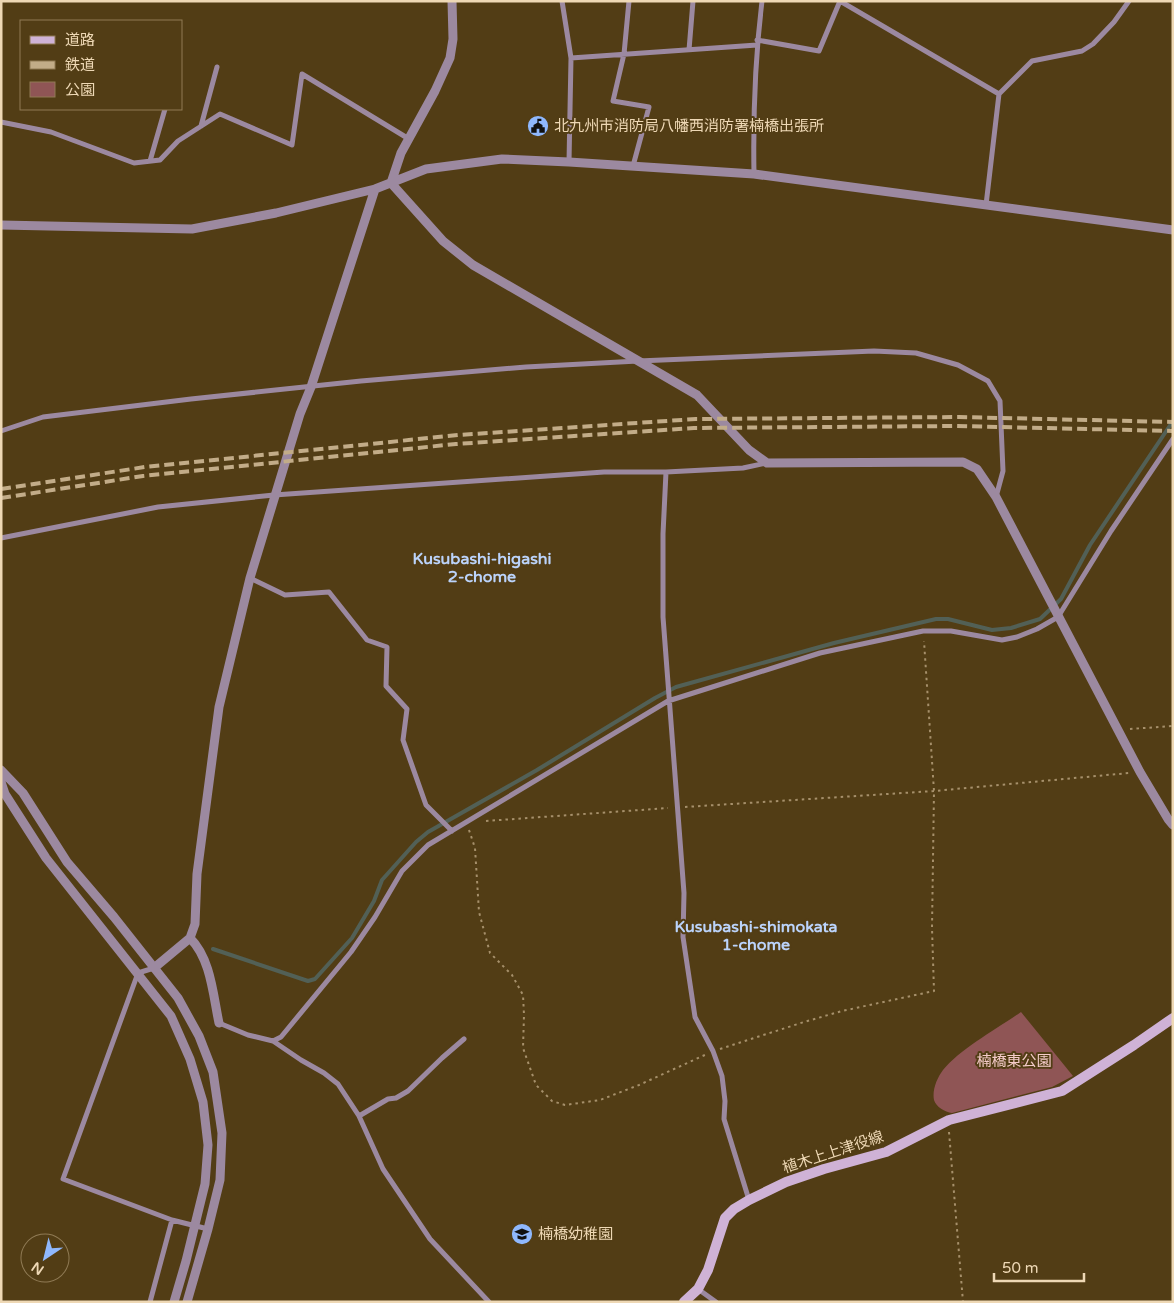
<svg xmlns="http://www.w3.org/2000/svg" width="1174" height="1303" viewBox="0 0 1174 1303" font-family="'Varela Round','Noto Sans JP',sans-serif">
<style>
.green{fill:#8f5555}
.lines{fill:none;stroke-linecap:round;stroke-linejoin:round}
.stream{stroke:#526056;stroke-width:4}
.path{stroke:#a6906b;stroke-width:2;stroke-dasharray:2.5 4;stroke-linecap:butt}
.minor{stroke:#9c89a0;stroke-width:5}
.tertiary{stroke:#9c89a0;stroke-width:9}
.secondary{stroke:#cfb2d6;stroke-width:10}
.rail{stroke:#c2ac88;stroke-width:4;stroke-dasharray:10 5;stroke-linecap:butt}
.labels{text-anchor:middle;stroke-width:4;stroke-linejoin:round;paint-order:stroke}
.poi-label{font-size:15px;fill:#eed8b5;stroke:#523d15;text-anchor:start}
.park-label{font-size:15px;fill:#f4cbc9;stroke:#523d15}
.street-label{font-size:15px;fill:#eed8b5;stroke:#523d15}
.neighbourhood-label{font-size:16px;font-weight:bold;fill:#bbd3fa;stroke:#523d15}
</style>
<rect width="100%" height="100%" fill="#523d15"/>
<path class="green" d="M1021 1012 1073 1076 1052 1087 952 1113C945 1112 936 1107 934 1100 932 1090 937 1078 943 1070 960 1049 998 1028 1021 1012Z"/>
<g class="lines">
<path class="stream" d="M213 949 308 981 315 979 352 938 374 901 382 880 416 842 428 832 537 770 655 698 676 687 834 643 936 619H948L992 630 1011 628 1040 619 1061 599 1090 545 1173 421"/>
<path class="path" d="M1130 729 1173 726
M685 807 934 791 1129 773
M486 821 668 808
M469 830 475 848 479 912 490 953 512 975 523 995 524 1015 523 1048 536 1085 552 1101 565 1105 600 1100 639 1085 707 1054
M720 1049 804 1022 842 1011 934 991 932 928 934 791 924 641
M949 1132 963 1302"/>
<path class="minor" d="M562 1 571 58 569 162
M629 1 624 54 613 101 649 107 633 166
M840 1 999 94
M757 40 819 51 840 1
M689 50 693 1
M571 58 757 45
M1 122 51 132 134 163 160 160 178 141 220 114 292 145 302 74 409 139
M201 126 217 67
M150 161 165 109
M754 174C753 116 755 59 762 1
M986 205 999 94 1032 61 1082 51 1093 44 1114 22 1129 1
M1 431 43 417 191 399 361 381 526 367 638 361 874 351 916 353 958 365 988 381 1000 401 1003 471 996 497
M666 472 663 534V617L684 893 683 937 695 1017 713 1051 722 1076 725 1101 724 1119 749 1200
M1 538 158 507 274 495 604 472H666L743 468 766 463
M250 578 285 595 329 592 367 640 387 647 386 686 407 709 403 740 426 805 452 831
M154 968 138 973 63 1179 172 1220 208 1229
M219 1023 248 1035 273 1041 281 1037 351 952 375 917 402 871 428 845 668 701 820 653 923 631H951L1002 640 1017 637 1037 629 1058 617 1111 531 1173 439
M273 1041 301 1060 324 1073 338 1084 359 1116 383 1169 430 1239 489 1302
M359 1116 388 1099 396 1098 408 1091 442 1058 464 1039
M698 1289 716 1302
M150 1302 172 1220"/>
<path class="tertiary" d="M391 183 443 241 473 265 697 395 749 450 767 463 963 462 977 469 996 497 1140 772 1168 819 1173 825
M391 183 401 153 435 91 450 58 453 39 452 1
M1 225 192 229 276 213 375 189 426 169 502 159 569 162 754 174 1173 230
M1 770 23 793 67 862 114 917 178 998 199 1036 213 1072 222 1133 220 1180 208 1229 187 1302
M1 782 5 794 46 858 171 1016 190 1059 203 1102 208 1145 205 1184 186 1261 174 1302
M154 968 190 938
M219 1023C213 995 211 959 190 938L195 924 197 874 219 707 250 578 300 414 311 387 375 189"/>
<path class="secondary" d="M684 1302 698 1289 708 1270 725 1218 734 1209 749 1200 786 1182 824 1169 886 1152 949 1120 1062 1091 1134 1045 1173 1018"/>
<path class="rail" d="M1 489 145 467 458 435 696 419 959 417 1173 422
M1 498 143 476 456 444 694 428 956 426 1173 431"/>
</g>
<defs>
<g id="civic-disc" transform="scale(1.125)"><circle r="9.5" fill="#8fb8fd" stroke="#523d15"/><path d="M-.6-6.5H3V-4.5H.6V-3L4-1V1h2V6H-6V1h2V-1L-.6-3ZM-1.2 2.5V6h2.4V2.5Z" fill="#111"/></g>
<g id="school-disc" transform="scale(1.125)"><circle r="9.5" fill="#8fb8fd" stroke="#523d15"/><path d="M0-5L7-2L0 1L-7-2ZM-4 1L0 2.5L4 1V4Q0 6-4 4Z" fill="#111"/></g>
</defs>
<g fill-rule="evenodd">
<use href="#civic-disc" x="538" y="126"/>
<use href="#school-disc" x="522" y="1234"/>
</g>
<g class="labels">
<g class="poi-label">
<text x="554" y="131">北九州市消防局八幡西消防署楠橋出張所</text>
<text x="538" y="1239">楠橋幼稚園</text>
</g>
<g class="park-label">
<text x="1014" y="1066">楠橋東公園</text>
</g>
<g class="street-label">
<text transform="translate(833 1152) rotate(-18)" y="5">植木上上津役線</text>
</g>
<g class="neighbourhood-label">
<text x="482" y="564">Kusubashi-higashi<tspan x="482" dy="18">2-chome</tspan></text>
<text x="756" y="932">Kusubashi-shimokata<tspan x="756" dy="18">1-chome</tspan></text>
</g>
</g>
<rect width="1174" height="1303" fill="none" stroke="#eed8b5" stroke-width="5"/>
<rect x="20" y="20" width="162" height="90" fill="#523d15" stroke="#907b55"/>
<rect x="30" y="36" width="25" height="8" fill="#cfb2d6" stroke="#907b55"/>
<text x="65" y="45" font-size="15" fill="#eed8b5">道路</text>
<rect x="30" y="61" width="25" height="8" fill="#c2ac88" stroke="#907b55"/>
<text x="65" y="70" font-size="15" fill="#eed8b5">鉄道</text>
<rect x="30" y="82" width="25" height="15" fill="#8f5555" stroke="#907b55"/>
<text x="65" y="95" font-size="15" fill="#eed8b5">公園</text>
<g transform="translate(45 1258) rotate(215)"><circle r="24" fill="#523d15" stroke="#907b55"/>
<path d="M0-4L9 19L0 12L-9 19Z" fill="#8fb8fd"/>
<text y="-8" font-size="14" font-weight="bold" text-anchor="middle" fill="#eed8b5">N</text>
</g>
<path d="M994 1273v8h90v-8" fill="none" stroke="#eed8b5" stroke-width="2.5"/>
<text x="1002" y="1273" font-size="15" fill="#eed8b5" stroke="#523d15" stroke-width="4" paint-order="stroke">50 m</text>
</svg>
